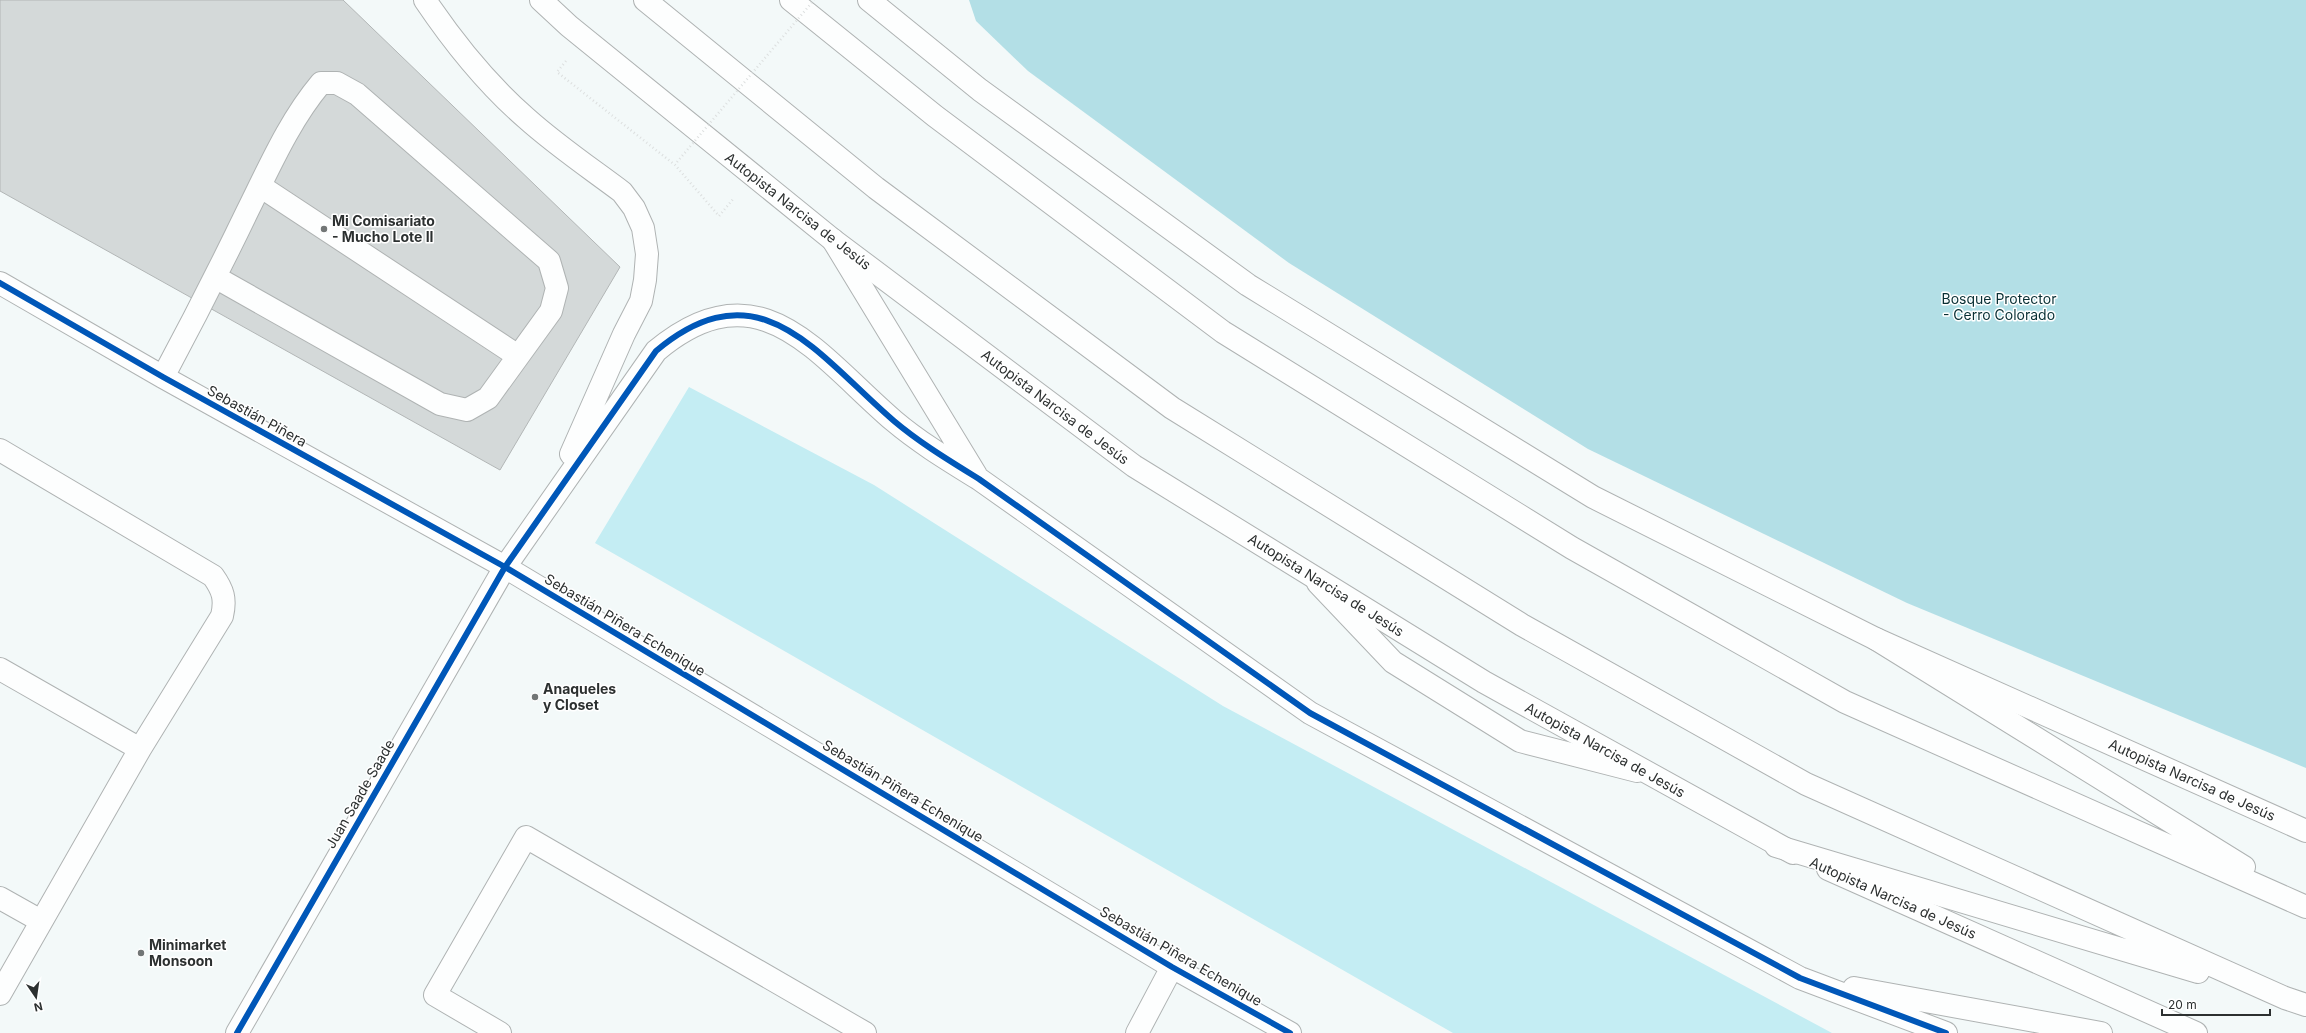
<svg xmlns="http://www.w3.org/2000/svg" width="2306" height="1033" viewBox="0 0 2306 1033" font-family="Inter,sans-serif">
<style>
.green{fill:#c4edf3}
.forest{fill:#b3dfe6}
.building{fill:#d4d9d9;stroke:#b2b6b6}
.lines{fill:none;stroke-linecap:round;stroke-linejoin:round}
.minor-casing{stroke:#afb3b3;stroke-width:24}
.major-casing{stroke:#afb3b3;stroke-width:24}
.highway-casing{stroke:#afb3b3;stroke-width:24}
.path{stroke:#dcdfdf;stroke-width:2.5;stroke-dasharray:1 3;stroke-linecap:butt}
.minor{stroke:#fdfefe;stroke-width:22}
.major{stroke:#fdfefe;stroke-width:22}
.highway{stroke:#fdfefe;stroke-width:22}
.path-bridge{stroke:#dcdfdf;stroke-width:2.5;stroke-dasharray:1 3;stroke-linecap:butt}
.cycleway-casing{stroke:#fff;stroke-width:8}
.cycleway{stroke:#0057b8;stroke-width:6}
.poi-dot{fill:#727676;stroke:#fff;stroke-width:1.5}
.labels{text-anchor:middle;stroke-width:3;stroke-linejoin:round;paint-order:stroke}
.street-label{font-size:14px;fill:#2c3030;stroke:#fff}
.poi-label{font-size:14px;font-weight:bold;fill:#2c3030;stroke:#fff;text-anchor:start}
.park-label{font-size:14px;fill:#093035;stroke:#fff}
</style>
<rect width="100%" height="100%" fill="#f3f9f9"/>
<path class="green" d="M689 387 874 485 1223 706 1832 1033H1453L595 543Z"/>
<path class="forest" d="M969 0H2306V768L1907 603 1588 449 1289 263 1028 71 976 21Z"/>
<path class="building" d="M0 0H343L620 267 500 470 0 191Z"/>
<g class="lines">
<g class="minor-casing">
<path id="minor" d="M425 0C454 43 487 84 526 118 556 145 590 168 622 192L634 208 643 228 647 254 645 280 641 301 624 334 571 454
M260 186 518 356
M833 240 976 475
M0 283 163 377 505 567 1172 967 1290 1033
M163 377C192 323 220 268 247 212 269 168 289 121 321 83H337L357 94 549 261 557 288 551 311 488 398 467 410 440 404 215 277
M0 450 213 576C223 590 226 599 222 616L140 749 0 994
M1318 583 1393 662 1520 741 1637 771
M0 669 140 749
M0 898 41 921
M1854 988 2101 1033
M237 1033 505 567 656 351C760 264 817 355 894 421 920 443 950 461 979 479L1310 713 1800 978 1946 1033
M500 1033 435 995 526 837 865 1033
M1137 1033 1172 967"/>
</g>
<g class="major-casing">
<path id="major" d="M541 0 569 26 833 240 1134 466 1484 682 1793 853
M869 0 980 90 1248 285 1593 497 1876 639 2306 831
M1828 869 2196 1033"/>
</g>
<g class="highway-casing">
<path id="highway" d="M645 0 876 188 1172 408 1522 625 1806 784 2285 998 2306 1005
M791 0 935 116 1223 332 1572 548 1845 702 2306 907
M1876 639 2244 867
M1776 846 2198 972"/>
</g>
<path class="path" d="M566 61 557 72 675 165 719 216 734 198"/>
<use href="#minor" class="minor"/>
<use href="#major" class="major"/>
<use href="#highway" class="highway"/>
<path class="path-bridge" d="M677 162 814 0"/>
<g class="cycleway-casing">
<path id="cycleway" d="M0 283 163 377 505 567 1172 967 1290 1033
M237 1033 505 567 656 351C760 264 817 355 894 421 920 443 950 461 979 479L1310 713 1800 978 1946 1033"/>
</g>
<use href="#cycleway" class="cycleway"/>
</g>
<g class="poi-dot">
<circle cx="324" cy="229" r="4"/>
<circle cx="535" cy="697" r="4"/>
<circle cx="141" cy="953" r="4"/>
</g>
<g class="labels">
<g class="street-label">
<text transform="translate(798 211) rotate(38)" y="5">Autopista Narcisa de Jesús</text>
<text transform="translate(1055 407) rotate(37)" y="5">Autopista Narcisa de Jesús</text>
<text transform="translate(257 416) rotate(29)" y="5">Sebastián Piñera</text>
<text transform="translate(1326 585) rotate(32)" y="5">Autopista Narcisa de Jesús</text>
<text transform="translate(625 625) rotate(31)" y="5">Sebastián Piñera Echenique</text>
<text transform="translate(1605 750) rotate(29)" y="5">Autopista Narcisa de Jesús</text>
<text transform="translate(2192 780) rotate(24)" y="5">Autopista Narcisa de Jesús</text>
<text transform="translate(903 791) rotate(31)" y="5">Sebastián Piñera Echenique</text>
<text transform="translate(360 794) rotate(-60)" y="5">Juan Saade Saade</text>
<text transform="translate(1893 898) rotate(24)" y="5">Autopista Narcisa de Jesús</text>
<text transform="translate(1181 956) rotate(30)" y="5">Sebastián Piñera Echenique</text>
</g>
<g class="poi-label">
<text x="332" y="226">Mi Comisariato<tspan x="332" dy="16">- Mucho Lote II</tspan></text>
<text x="543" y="694">Anaqueles<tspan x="543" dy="16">y Closet</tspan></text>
<text x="149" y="950">Minimarket<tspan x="149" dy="16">Monsoon</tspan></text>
</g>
<g class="park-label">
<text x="1999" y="304">Bosque Protector<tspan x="1999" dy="16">- Cerro Colorado</tspan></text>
</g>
</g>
<g transform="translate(36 997) rotate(167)" stroke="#ffffff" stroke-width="3" paint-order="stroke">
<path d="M0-3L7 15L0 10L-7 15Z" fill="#2c3030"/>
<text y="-6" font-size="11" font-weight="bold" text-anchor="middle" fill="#2c3030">N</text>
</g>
<path d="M2162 1009v6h108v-6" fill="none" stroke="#2c3030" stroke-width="2"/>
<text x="2168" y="1009" font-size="12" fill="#2c3030" stroke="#ffffff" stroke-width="3" paint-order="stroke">20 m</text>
</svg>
